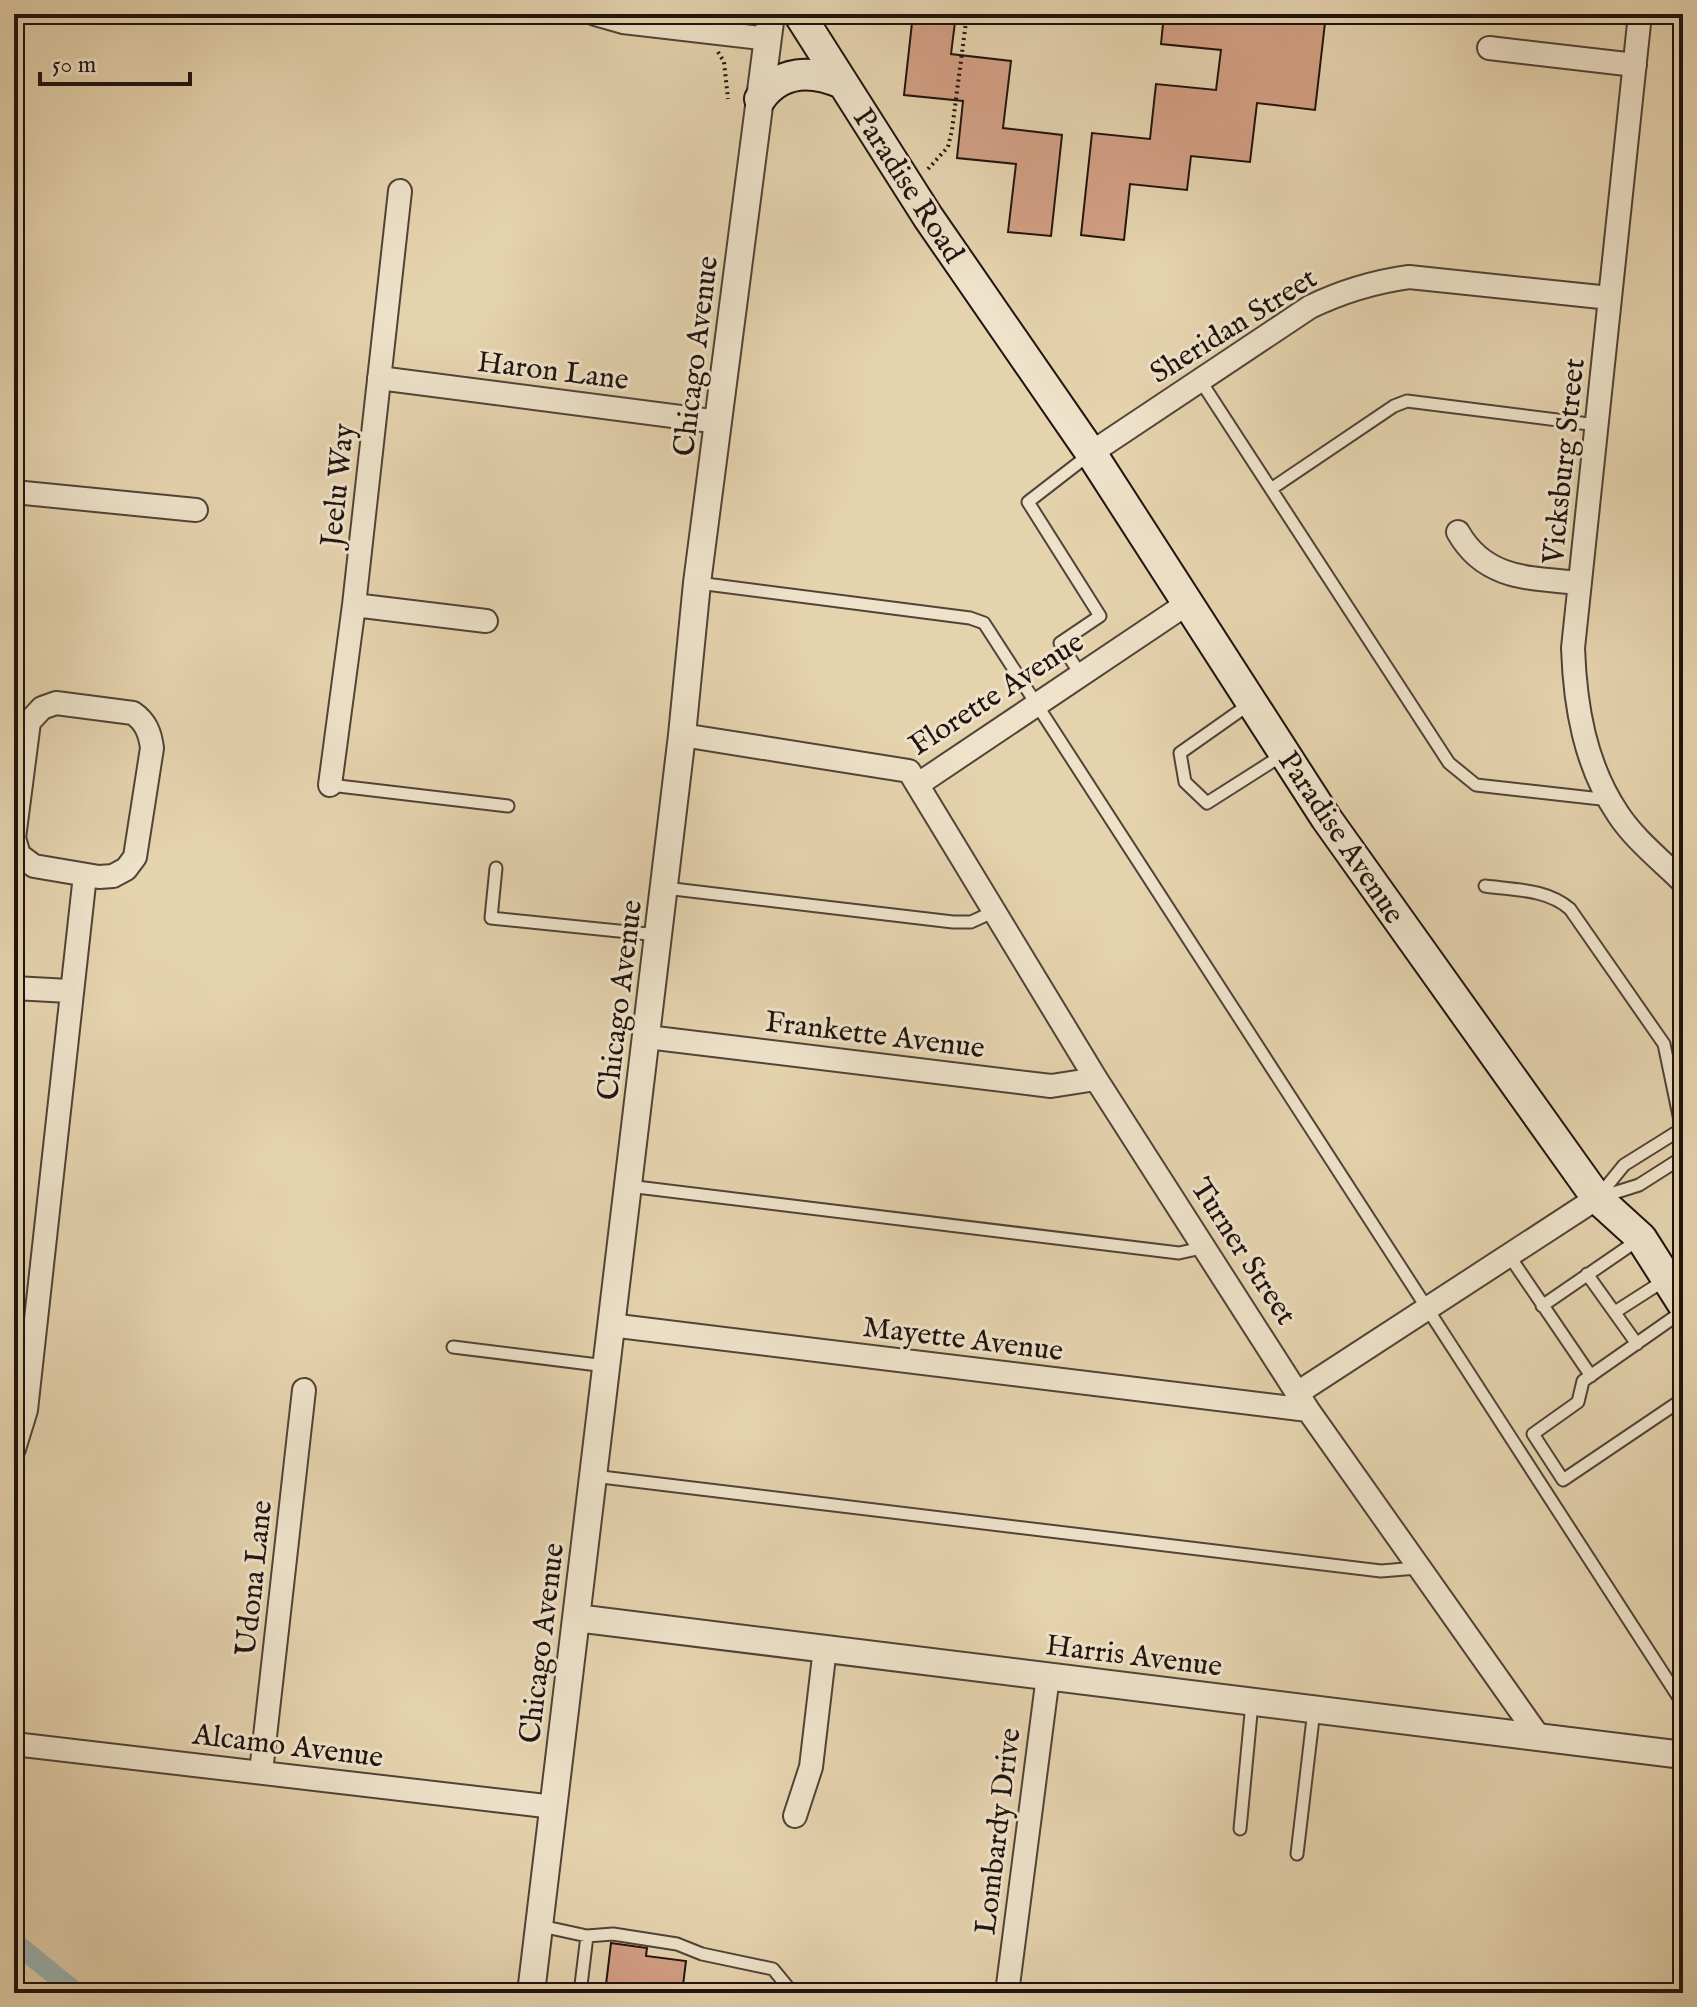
<svg xmlns="http://www.w3.org/2000/svg" width="1697" height="2007" viewBox="0 0 1697 2007" font-family="'IM FELL English',serif">
<style>
.lines{fill:none;stroke-linecap:round;stroke-linejoin:round}
.canal{stroke:#9bb5b6;stroke-width:20}
.building{fill:#d39f84;stroke:#1f130f;stroke-width:2}
.service-casing{stroke:#504337;stroke-width:15}
.minor-casing{stroke:#504337;stroke-width:26}
.tertiary-casing{stroke:#504337;stroke-width:30}
.secondary-casing{stroke:#1f130f;stroke-width:34}
.path{stroke:#1f130f;stroke-width:4;stroke-dasharray:2 4;stroke-linecap:butt}
.service{stroke:#eee2ca;stroke-width:11}
.minor{stroke:#eee2ca;stroke-width:22}
.tertiary{stroke:#eee2ca;stroke-width:26}
.secondary{stroke:#eee2ca;stroke-width:30}
.labels{text-anchor:middle;stroke-width:6;stroke-linejoin:round;paint-order:stroke}
.street-label{font-size:30px;fill:#1f130f;stroke:#eee2ca}
</style>
<rect width="100%" height="100%" fill="#e5d3ae"/>
<filter id="stains"><feTurbulence type="fractalNoise" baseFrequency=".0025" numOctaves="4"/><feColorMatrix values="0 0 0 0 .2 0 0 0 0 .09 0 0 0 0 .02 0 0 0 .5 -.17"/></filter>
<radialGradient id="worn" r=".72"><stop offset=".6" stop-color="#630" stop-opacity="0"/><stop offset="1" stop-color="#630" stop-opacity=".3"/></radialGradient>
<g class="lines">
<path class="canal" d="M14 1942 77 1993"/>
</g>
<path class="building" d="M913 14H956L951 54 1011 61 1003 128 1062 135 1051 236 1008 232 1016 164 957 158 963 101 904 95Z
M1164 14H1222L1282 20 1283 14H1326L1315 110 1257 103 1250 162 1191 156 1187 190 1130 184 1124 240 1081 235 1092 133 1150 139 1156 84 1216 90 1221 50 1161 44Z
M611 1943 647 1948 646 1956 686 1961 682 1993H605Z"/>
<g class="lines">
<g class="service-casing">
<path id="service" d="M1200 380 1449 763 1476 785 1610 800
M1271 489 1394 406 1407 401 1597 425
M698 583 970 618 984 623 1683 1704
M1081 675 1060 643 1100 616 1028 502 1090 454
M1251 703 1180 753 1185 782 1207 803 1284 754
M330 785 508 806
M496 868 491 918 658 935
M1485 886C1515 890 1547 889 1570 909L1664 1044 1683 1135
M665 888 953 922H971L995 911
M628 1186 1179 1253 1206 1247
M1598 1197 1624 1165 1680 1130
M1601 1197 1639 1185 1683 1157
M1508 1254 1591 1376
M1587 1274 1637 1344
M1542 1306 1641 1238
M1683 1311 1583 1381 1578 1402 1533 1434 1563 1480 1683 1399
M1615 1312 1665 1280
M453 1347 606 1366
M593 1476 1381 1571 1417 1568
M1240 1829 1252 1703
M1297 1854 1314 1710
M541 1926 587 1936 613 1934 677 1944 702 1954 773 1969 787 1986V1993
M580 1993 587 1936"/>
</g>
<g class="minor-casing">
<path id="minor" d="M595 14 623 22 769 39
M1640 14 1573 648C1575 706 1585 765 1618 814 1635 840 1662 861 1683 882
M1489 48 1635 65
M379 378 719 422
M1091 453 1310 307C1343 291 1373 282 1409 277L1610 298
M14 492 196 510
M1458 532C1485 580 1530 578 1580 583
M354 605 486 621
M56 703 133 713C146 722 150 733 152 748L135 857 126 869 113 876 99 877 34 866 19 855 14 838 29 722 42 708Z
M682 735 909 771 1096 1079 1308 1410 1539 1737
M920 783 1188 603
M330 785 354 605 400 191
M14 988 69 991
M647 1037 1051 1086 1096 1079
M610 1325 1308 1410
M1299 1392 1597 1198
M14 1449 26 1410 85 875
M14 1744 554 1807
M261 1772 304 1390
M795 1816 811 1767 825 1648
M1007 1993 1048 1676"/>
</g>
<g class="tertiary-casing">
<path id="tertiary" d="M576 1618 1683 1755
M531 1993 682 735 697 583 771 14"/>
</g>
<g class="secondary-casing">
<path id="secondary" d="M799 14 928 217 1091 453 1326 818 1597 1198 1641 1238 1683 1304
M760 99C780 70 812 70 842 83"/>
</g>
<path class="path" d="M558 14 577 24
M718 52 724 62 728 99
M928 169 948 147 952 130 967 14"/>
<use href="#service" class="service"/>
<use href="#minor" class="minor"/>
<use href="#tertiary" class="tertiary"/>
<use href="#secondary" class="secondary"/>
</g>
<g class="labels">
<g class="street-label">
<text transform="translate(909 185) rotate(57)" y="10">Paradise Road</text>
<text transform="translate(1233 325) rotate(-32)" y="10">Sheridan Street</text>
<text transform="translate(695 356) rotate(-83)" y="10">Chicago Avenue</text>
<text transform="translate(553 370) rotate(7)" y="10">Haron Lane</text>
<text transform="translate(1563 461) rotate(-84)" y="10">Vicksburg Street</text>
<text transform="translate(337 485) rotate(-84)" y="10">Jeelu Way</text>
<text transform="translate(996 693) rotate(-33)" y="10">Florette Avenue</text>
<text transform="translate(1342 837) rotate(56)" y="10">Paradise Avenue</text>
<text transform="translate(619 1000) rotate(-83)" y="10">Chicago Avenue</text>
<text transform="translate(875 1034) rotate(7)" y="10">Frankette Avenue</text>
<text transform="translate(1244 1251) rotate(57)" y="10">Turner Street</text>
<text transform="translate(963 1338) rotate(7)" y="10">Mayette Avenue</text>
<text transform="translate(253 1578) rotate(-84)" y="10">Udona Lane</text>
<text transform="translate(541 1643) rotate(-83)" y="10">Chicago Avenue</text>
<text transform="translate(1134 1655) rotate(7)" y="10">Harris Avenue</text>
<text transform="translate(288 1745) rotate(7)" y="10">Alcamo Avenue</text>
<text transform="translate(997 1831) rotate(-83)" y="10">Lombardy Drive</text>
</g>
</g>
<rect width="1697" height="2007" fill="none" stroke="#e5d3ae" stroke-width="48"/>
<rect x="16" y="16" width="1665" height="1975" fill="none" stroke="#1f130f" stroke-width="4"/>
<rect x="24" y="24" width="1649" height="1959" fill="none" stroke="#1f130f" stroke-width="2"/>
<path d="M40 72v12h150v-12" fill="none" stroke="#1f130f" stroke-width="4"/>
<text x="52" y="72" font-size="24" fill="#1f130f" stroke="#eee2ca" stroke-width="6" paint-order="stroke">50 m</text>
<rect width="100%" height="100%" filter="url(#stains)"/>
<rect width="100%" height="100%" fill="url(#worn)"/>
</svg>
